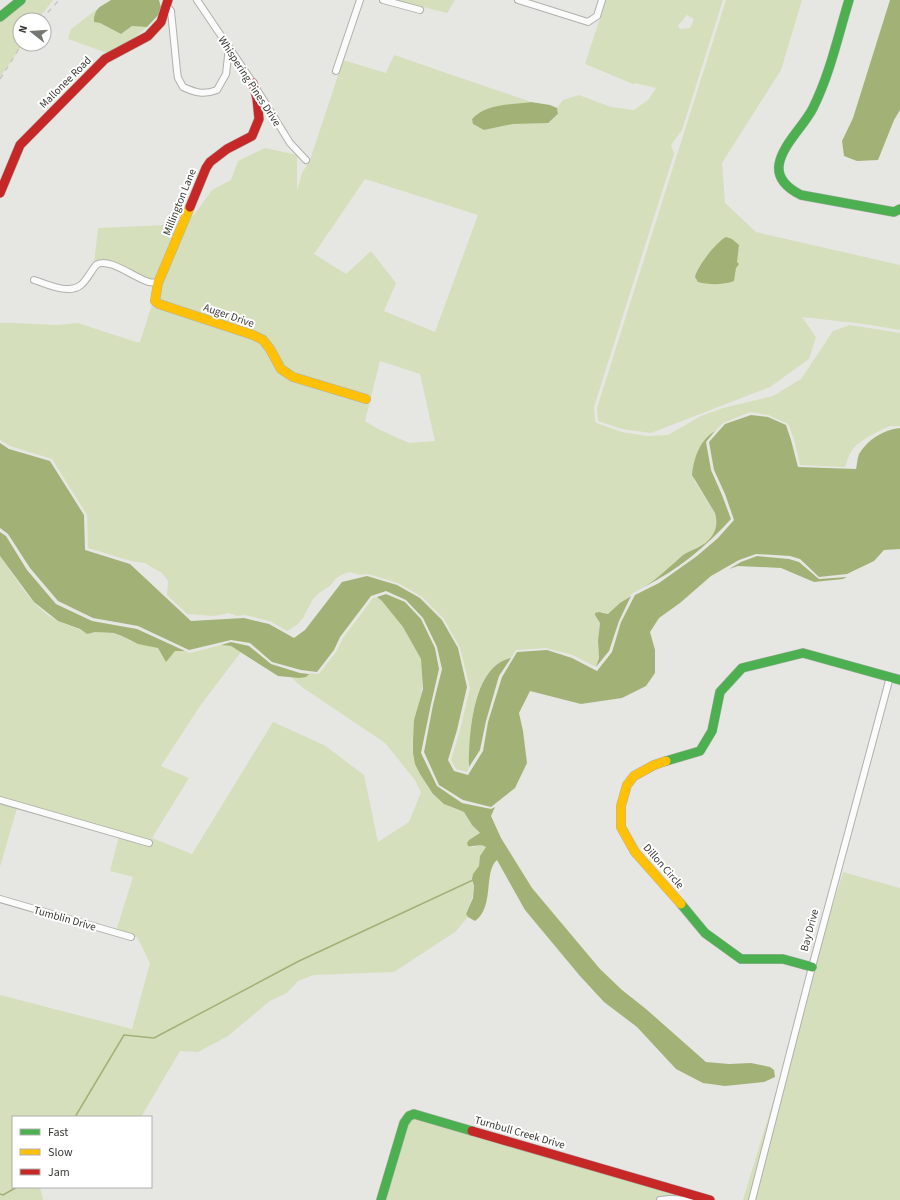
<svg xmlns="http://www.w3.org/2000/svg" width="900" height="1200" viewBox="0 0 900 1200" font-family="'Source Sans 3',sans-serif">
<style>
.green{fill:#d5dfbc;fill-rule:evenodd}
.water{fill:#a2b276}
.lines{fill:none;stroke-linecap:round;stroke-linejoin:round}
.stream{stroke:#a2b276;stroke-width:1.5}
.street-casing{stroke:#b0b1ac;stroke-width:8}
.fast-casing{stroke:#b0b1ac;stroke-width:10}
.slow-casing{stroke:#b0b1ac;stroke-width:10}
.jam-casing{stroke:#b0b1ac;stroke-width:10}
.street{stroke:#fbfbfb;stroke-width:6}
.fast{stroke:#4caf50;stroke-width:9}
.slow{stroke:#ffc107;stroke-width:9}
.jam{stroke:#c62828;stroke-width:9}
.rail{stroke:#c8c8c7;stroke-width:1.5;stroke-dasharray:5 5;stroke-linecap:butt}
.labels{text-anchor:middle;stroke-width:4;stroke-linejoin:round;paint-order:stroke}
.street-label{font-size:11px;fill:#383a35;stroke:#fff}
</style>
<rect width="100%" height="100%" fill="#e6e7e2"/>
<path class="green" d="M26 0H53L39 18 40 20H20V44H23L0 77V21Z
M395 0H455L447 13Z
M606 0H723L682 130 671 145 674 154 594 407 595 422 599 424 622 432 647 436 668 435 701 416 723 408 773 396 801 379 833 331 850 325 900 333V426C897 426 893 426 890 426 882 429 857 442 853 449 849 454 847 461 845 467L800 465 794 439 788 424 768 415 750 412 723 423 699 448 693 467 694 480 715 513 716 518V527L713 535 708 541 683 555 663 573 650 584 633 593 608 614 603 612 595 615 600 623 598 650 599 658 596 667 573 655 546 648 516 650 511 658C478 664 471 714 470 741 470 751 472 764 467 772L456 769 451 760 460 730 470 688 460 648 444 619 422 597 398 583 368 574 360 575 350 572 346 573 336 578 330 586 319 593 313 599 303 618 298 624 287 631 270 621 245 615 237 616 229 613 214 616 187 614 167 595 168 581 162 573 145 563 131 561 88 548 87 515 52 459 10 446 0 440V323H15L57 325 78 323 136 342H140L157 289 121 268 94 263 98 228 167 225 194 215 212 190 231 180 238 161 265 148 297 155V191L302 173 310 160 343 60 386 73 394 55 531 102C512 105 486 103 472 119L484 130 513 124 548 122 558 115 557 108 563 100 579 95 611 107 634 110 648 100 656 88 635 83 633 84 585 64ZM687 15 694 19 690 28 680 29 678 26ZM365 179 478 215 435 332 384 311 396 283 371 251 346 274 314 254ZM380 361 420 374 435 441 409 443 378 429 365 421Z
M726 0H802L781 70 722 163 725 203 756 232 900 265V330L864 324 802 317 816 337 809 359 770 387 651 433 622 429 598 421 597 408Z
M97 9 94 15 100 23 121 34 132 26 147 27 113 55 68 39 71 29Z
M0 556C17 579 32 608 58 621 68 626 78 627 87 634L95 632 114 633 123 636 130 641 175 651H185L190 653 221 645 231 646 241 652 200 706 161 766 189 778 152 838 192 854 273 722 324 745 364 775 378 842 409 822 421 792 415 780 385 743 302 687 291 677C298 678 302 677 308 674 311 673 316 674 319 674L336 652 343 638 373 598 377 597C386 601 393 614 399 622 408 633 420 649 422 664 428 707 396 739 425 781 436 800 444 805 464 812L472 825 480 834 469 840 473 847 481 845 486 847 482 853 479 866 472 879C476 892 471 902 466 914L468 917 455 932 394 972 314 975 298 981 287 993 270 1001 228 1036 198 1052 180 1051 141 1117H13V1187H40L43 1200H0V995L132 1029 150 963 137 937 116 931 133 877 110 871 120 832 17 808 0 867Z
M843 872 900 888V1200H743Z
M409 1116 716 1200H386Z"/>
<path class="water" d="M111 0H159L162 11 147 27 132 26 121 34 100 23 94 22C94 8 100 7 111 0Z
M890 0H900V110L894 120 878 160 857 161 844 156 842 141 853 118Z
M531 102 550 105 557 108 558 114 548 123 513 124 484 130 473 124 472 119C486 103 511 105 531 102Z
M726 237 732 239 739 245 737 262 739 264 736 268 734 281C723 285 710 285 698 282L695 277C697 267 716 242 726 237Z
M751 415 768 417 786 425 791 440 798 467 856 469C857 465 857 459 859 454 868 439 883 430 900 428V549L884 550 874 561 847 574 819 577 800 559 790 556 756 554 739 560 711 576 680 603 659 618 650 632 655 650V673L646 686 622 698 581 704 530 691 519 713 523 731 527 763 515 788 491 807 463 800 439 785 424 752 433 705 442 669 437 647 423 618 406 600 386 591 371 596 340 637 334 650 317 672 301 670 272 662 250 643 231 640 189 650 138 626 93 618 58 601 30 568 8 534 0 528V443L9 449 50 461 84 515 85 550 130 564 191 621 244 618 269 624 294 638 305 630 342 582 367 576 397 585 420 598 442 620 458 648 467 687 457 730 448 760 454 771 468 775 483 751 488 722 502 677 517 652 547 650 572 658 597 671 612 652 621 622 635 595 659 583 697 556 718 538 734 520 725 494 714 470 709 442 725 424Z
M715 431 706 442 711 470 722 495 731 519C706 547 677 570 644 587 659 578 670 566 683 555 689 551 696 549 702 545 714 538 719 526 715 513L692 475C694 458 699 441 715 431Z
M0 532 6 536 27 570 56 604 92 621 137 629 185 651H175L166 662 158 648 138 644 122 636 114 633 95 632 87 634 80 629 58 621 34 602 0 556Z
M757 556 789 559 799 562 819 579 847 577 843 579 814 582 781 568 738 566 729 569 741 562Z
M386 594 405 602 421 619 435 648 439 669 431 704 421 753 437 786 462 803 491 809 495 807 491 816 501 838 532 888 600 969 622 990 646 1009 706 1062 729 1064 751 1063 770 1067 774 1070 775 1077 764 1082 725 1086 703 1083 676 1069 637 1027 604 1002 580 976 525 910 497 860C483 872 495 907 475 921L468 917 466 914 473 898 474 886 472 879 473 874 479 866 480 856 486 847C481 843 474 847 468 846L467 843 469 840 480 833 472 825 464 812 444 804 433 794 420 774 415 764 413 753V740L414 720 423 689 421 659 403 627 382 601 377 597Z
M631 596 619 621 609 651 596 667 599 658 598 641 600 623 595 615V613L599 612 608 614 620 603Z
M231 642 249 646 271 664 300 673 309 674 306 677 299 678 278 676 231 646 221 645Z
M511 658 499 676 486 721 480 750 469 767C469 736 472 666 511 658Z"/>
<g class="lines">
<path class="stream" d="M75 1117 124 1035 154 1038 299 961 473 880
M0 1194 3 1195 17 1187"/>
<g class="street-casing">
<path id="street" d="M197 0 253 83 290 143 306 160
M383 0 420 10
M518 0 588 22 597 16 602 0
M167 6 171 11 177 71 178 78 183 87C196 93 204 95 217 90L226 74 229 47
M336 71 360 0
M34 280C47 284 68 295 81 285 87 280 91 271 96 265 108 256 136 279 149 282 152 283 155 282 158 283
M0 800 149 843
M0 899 131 937
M660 1200 670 1199 698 1200
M752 1200 812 967 890 677"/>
</g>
<g class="fast-casing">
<path id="fast" d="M849 0C838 36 830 74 813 108 804 126 782 145 779 165 777 180 789 189 801 195L894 212 900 209
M0 17 21 0
M666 761 700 751 712 731 720 692 742 668 803 653 900 680
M681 904 705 933 741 959H783L812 967
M381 1200 404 1123 409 1116 414 1114 472 1131"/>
</g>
<g class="slow-casing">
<path id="slow" d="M190 207 158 283 155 301 159 304 253 335 263 340 270 349 281 369 293 377 366 399
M666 761 654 765 634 776 627 785 621 806V827L635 852 681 904"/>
</g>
<g class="jam-casing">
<path id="jam" d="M0 193 20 145 105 59 148 36 161 22 168 0
M190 207 206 168 210 162 227 149 252 136 259 119 257 99 253 83
M472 1131 710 1200"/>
</g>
<use href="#street" class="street"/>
<use href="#fast" class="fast"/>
<use href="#slow" class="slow"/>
<use href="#jam" class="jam"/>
<path class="rail" d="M41 20 59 0
M0 79 22 44"/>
</g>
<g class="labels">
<g class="street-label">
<text transform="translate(250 81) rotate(57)" y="4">Whispering Pines Drive</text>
<text transform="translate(65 82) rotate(-45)" y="4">Mallonee Road</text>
<text transform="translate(179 202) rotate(-68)" y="4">Millington Lane</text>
<text transform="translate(229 315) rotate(19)" y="4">Auger Drive</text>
<text transform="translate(664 866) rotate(49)" y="4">Dillon Circle</text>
<text transform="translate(65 918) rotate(16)" y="4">Tumblin Drive</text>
<text transform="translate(809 930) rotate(-75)" y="4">Bay Drive</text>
<text transform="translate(520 1132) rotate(16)" y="4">Turnbull Creek Drive</text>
</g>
</g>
<rect x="12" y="1116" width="140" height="72" fill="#ffffff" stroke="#afb0ae"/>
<rect x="20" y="1129" width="20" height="6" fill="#4caf50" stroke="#afb0ae"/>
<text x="48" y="1136" font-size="12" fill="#383a35">Fast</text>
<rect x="20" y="1149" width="20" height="6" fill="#ffc107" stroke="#afb0ae"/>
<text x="48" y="1156" font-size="12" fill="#383a35">Slow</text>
<rect x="20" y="1169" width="20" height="6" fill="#c62828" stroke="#afb0ae"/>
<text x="48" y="1176" font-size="12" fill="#383a35">Jam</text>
<g transform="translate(32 32) rotate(287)"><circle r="19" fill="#ffffff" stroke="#afb0ae"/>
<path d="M0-3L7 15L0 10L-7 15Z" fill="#757772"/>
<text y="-6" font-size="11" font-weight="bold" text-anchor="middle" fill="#383a35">N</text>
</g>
</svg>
